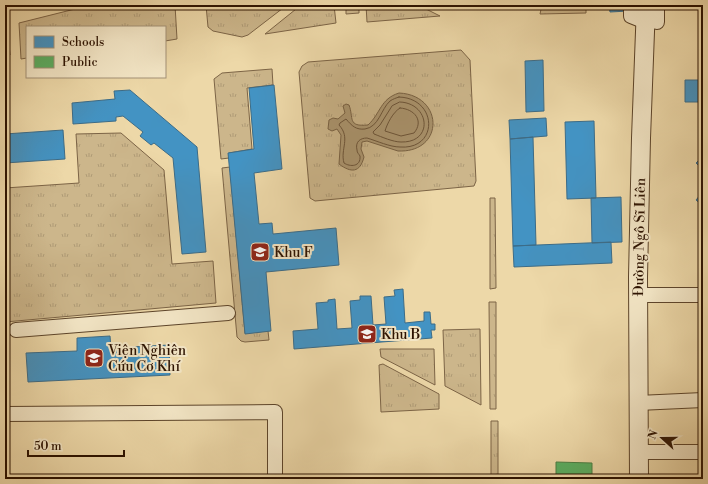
<svg xmlns="http://www.w3.org/2000/svg" width="708" height="484" viewBox="0 0 708 484" font-family="'Libre Bodoni',serif">
<style>
.grass{fill:url(#grass-tufts);stroke:#7c6446}
.water{fill:#ab956f;stroke:#786143}
.schools{fill:#4393c3;stroke:#3c6c88}
.public{fill:#5aae61;stroke:#4c7f44}
.lines{fill:none;stroke-linecap:round;stroke-linejoin:round}
.shore{stroke:#6c5438;stroke-width:1}
.minor-casing{stroke:#5c442a;stroke-width:16}
.tertiary-casing{stroke:#5c442a;stroke-width:20}
.minor{stroke:#f3e6c6;stroke-width:14}
.tertiary{stroke:#f3e6c6;stroke-width:18}
.labels{text-anchor:middle;stroke-width:4;stroke-linejoin:round;paint-order:stroke}
.street-label{font-size:14px;fill:#2c1200;stroke:#f3e6c6}
.poi-label{font-size:14px;fill:#2c1200;stroke:#f3e6c6;text-anchor:start}
</style>
<defs>
<pattern id="grass-tufts" width="24" height="20" patternUnits="userSpaceOnUse"><rect width="24" height="20" fill="#ccb68b"/><path d="M3 7l-1-3M5 7V3M7 7l1-3M15 17l-1-3M17 17v-4M19 17l1-3" fill="none" stroke="#af9b76"/></pattern>
</defs>
<rect width="100%" height="100%" fill="#edd8a8"/>
<filter id="stains"><feTurbulence type="fractalNoise" baseFrequency=".005" numOctaves="4"/><feColorMatrix values="0 0 0 0 .2 0 0 0 0 .09 0 0 0 0 .02 0 0 0 .5 -.17"/></filter>
<radialGradient id="worn" r=".72"><stop offset=".6" stop-color="#630" stop-opacity="0"/><stop offset="1" stop-color="#630" stop-opacity=".3"/></radialGradient>
<path class="grass" d="M91 5H175L177 39 165 41V27H27V58L21 59 19 23Z
M206 5H287L248 35 242 37 213 31 208 27Z
M301 5H334L336 23 265 34Z
M346 5H359V13L346 14Z
M366 5H418L440 16 367 22Z
M542 5H586V13L540 14Z
M5 22H7L10 55H5Z
M461 50 470 60 476 181 474 186 315 201 310 198 299 72 302 66 308 62Z
M272 69 273 85 247 88 252 149 229 153V158L221 159 214 79 222 73Z
M121 133 164 170 172 264 213 261 216 303 5 322V188L79 183 76 134Z
M230 167 245 333 268 331 269 340 245 342 241 341 237 337 222 168Z
M490 198H495L496 288 490 289Z
M489 302H496V409H490Z
M480 329 481 405 445 386 443 330Z
M434 349 435 385 381 357 380 349Z
M383 364 439 394V409L381 412 379 365Z
M491 421H498V479H491Z"/>
<path class="water" d="M399 93C444 95 445 153 398 151L367 141 362 142 361 149 364 157C360 173 351 173 339 164L341 135 337 129 332 131 328 129 329 120 333 118 338 119 345 113 343 106 346 104 349 105C354 118 347 127 368 125 381 113 380 99 399 93Z"/>
<path class="schools" d="M609 5H627L628 11 610 12Z
M543 60 544 111 526 112 525 61Z
M685 80H700V85H703V102H685Z
M274 85 282 169 254 173 259 224 272 223 273 234 336 228 339 265 266 272 271 331 245 334 228 153 254 149 249 88Z
M130 90 197 147 206 252 182 254 173 158 154 143 151 145 140 136 143 132 123 116 116 117V121L73 124 72 103 115 99 114 91Z
M546 118 547 136 510 139 509 120Z
M594 121 596 198 567 199 565 122Z
M63 130 65 159 5 163V134Z
M533 137 536 245 513 246 510 139Z
M703 156V206L696 200 701 194V168L696 163Z
M621 197 622 242 592 243 591 198Z
M611 242 612 263 514 267 513 246Z
M403 289 405 323 424 321V312H430L431 324H435V330H431L432 338 294 349 293 331 318 329 316 303 328 302V300L335 299 337 329 352 328 350 301 360 300V296H371L373 325 386 324 384 297 395 296 394 290Z
M110 336 111 348 169 345 170 375 28 382 26 353 77 351V338Z"/>
<path class="public" d="M556 462 592 463V479H556Z"/>
<g class="lines">
<path class="shore" d="M399 97C438 98 439 150 400 147 390 147 377 141 367 138 360 138 355 142 357 150 357 153 359 154 360 156 361 167 350 167 344 163 340 149 351 138 339 125L340 123 346 119C352 126 356 130 365 129 379 127 381 109 390 101 393 99 396 98 399 97Z
M400 102C430 103 434 143 401 142 393 142 382 137 374 134L373 132 380 125 392 106Z
M400 108C415 109 424 121 414 133L401 136 385 131C387 124 393 112 400 108Z"/>
<g class="minor-casing">
<path id="minor" d="M631 5V16L646 22
M657 5V22
M638 295H703
M16 330 228 313
M638 403 703 400
M5 414 275 412V479
M639 452H703"/>
</g>
<g class="tertiary-casing">
<path id="tertiary" d="M639 479 638 277 641 138 646 5"/>
</g>
<use href="#minor" class="minor"/>
<use href="#tertiary" class="tertiary"/>
</g>
<defs>
<g id="school-square" transform="scale(1)"><rect x="-9" y="-9" width="18" height="18" rx="4" fill="#8f2418" stroke="#f3e6c6"/><path d="M0-5L7-2L0 1L-7-2ZM-4 1L0 2.5L4 1V4Q0 6-4 4Z" fill="#fff"/></g>
</defs>
<g fill-rule="evenodd">
<use href="#school-square" x="260" y="252"/>
<use href="#school-square" x="367" y="334"/>
<use href="#school-square" x="94" y="358"/>
</g>
<g class="labels">
<g class="street-label">
<text transform="translate(639 237) rotate(-89)" y="5">Đường Ngô Sĩ Liên</text>
</g>
<g class="poi-label">
<text x="274" y="257">Khu F</text>
<text x="381" y="339">Khu B</text>
<text x="108" y="355">Viện Nghiên<tspan x="108" dy="16">Cứu Cơ Khí</tspan></text>
</g>
</g>
<rect width="708" height="484" fill="none" stroke="#edd8a8" stroke-width="20"/>
<rect x="6" y="6" width="696" height="472" fill="none" stroke="#2c1200" stroke-width="2"/>
<rect x="10" y="10" width="688" height="464" fill="none" stroke="#2c1200"/>
<rect x="26" y="26" width="140" height="52" fill="#f3e6c6" stroke="#a39177"/>
<rect x="34" y="36" width="20" height="12" fill="#4393c3" stroke="#a39177"/>
<text x="62" y="46" font-size="12" fill="#2c1200">Schools</text>
<rect x="34" y="56" width="20" height="12" fill="#5aae61" stroke="#a39177"/>
<text x="62" y="66" font-size="12" fill="#2c1200">Public</text>
<g transform="translate(662 438) rotate(291)" stroke="#f3e6c6" stroke-width="3" paint-order="stroke">
<path d="M0-3L7 15L0 10L-7 15Z" fill="#2c1200"/>
<text y="-6" font-size="11" font-weight="bold" text-anchor="middle" fill="#2c1200">N</text>
</g>
<path d="M28 450v6h96v-6" fill="none" stroke="#2c1200" stroke-width="2"/>
<text x="34" y="450" font-size="12" fill="#2c1200" stroke="#f3e6c6" stroke-width="3" paint-order="stroke">50 m</text>
<rect width="100%" height="100%" filter="url(#stains)"/>
<rect width="100%" height="100%" fill="url(#worn)"/>
</svg>
